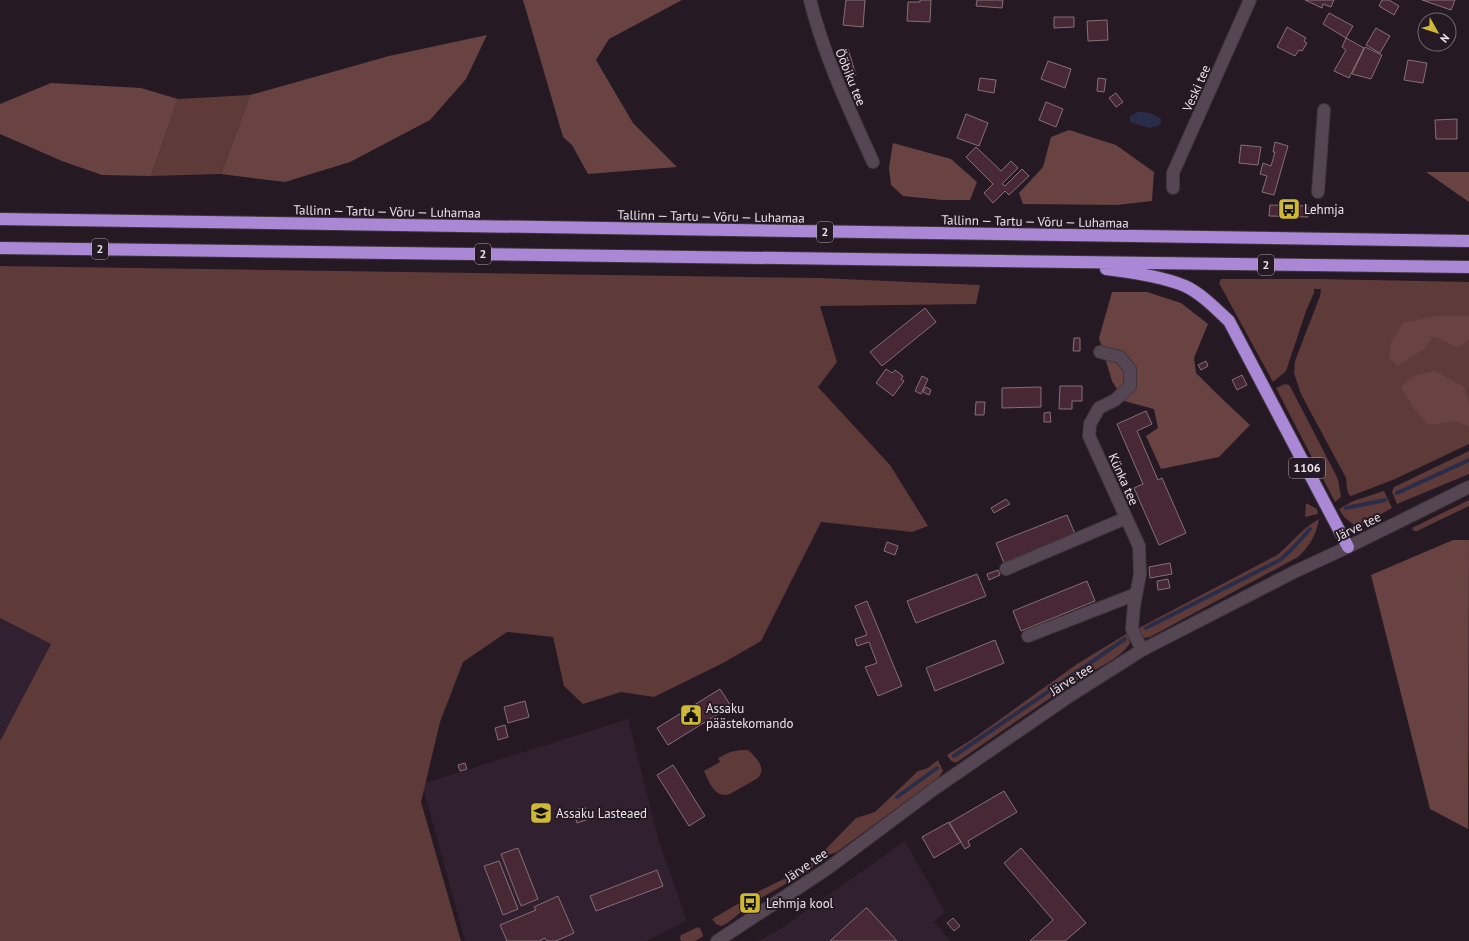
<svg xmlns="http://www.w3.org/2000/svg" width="1469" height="941" viewBox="0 0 1469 941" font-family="'PT Sans',sans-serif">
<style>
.built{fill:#31202f}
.green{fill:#5e3a39}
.forest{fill:#684342}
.water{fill:#2a2d4a}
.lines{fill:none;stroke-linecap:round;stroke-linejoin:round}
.stream{stroke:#2a2d4a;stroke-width:4}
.building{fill:#492835;stroke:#847077}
.minor-casing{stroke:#3f363e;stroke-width:14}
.highway-casing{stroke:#3f363e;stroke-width:14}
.minor{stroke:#544753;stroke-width:12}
.highway{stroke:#ab88d6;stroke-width:12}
.labels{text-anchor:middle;stroke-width:4;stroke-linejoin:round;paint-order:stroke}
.shield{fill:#251924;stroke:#b0a6af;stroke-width:1}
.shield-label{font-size:12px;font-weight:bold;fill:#ece3ea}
.street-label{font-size:13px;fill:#ece3ea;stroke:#251924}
.poi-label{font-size:13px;fill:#ece3ea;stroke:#251924;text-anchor:start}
</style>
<rect width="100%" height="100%" fill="#251924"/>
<path class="built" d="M0 618 51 644 0 741Z
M628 719 659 842 687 921 646 941H465L422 784Z
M905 841 945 912 934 922 951 941H758L780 929Z"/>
<path class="green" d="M250 95 221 174 151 176 178 99Z
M0 266 820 278 980 285 976 304 820 306 837 362 818 387 890 465 928 526 912 532 821 522 761 641 723 663 654 697 621 692 583 704 564 686 553 637 507 632 463 662 440 722 421 802 461 941H0V741L51 644 0 618Z
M1221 279H1320L1469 282V444L1395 479 1351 496C1346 494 1347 484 1346 478L1301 394 1294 373 1295 361 1320 296 1321 289H1314V293L1306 311 1286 371 1273 382 1219 283Z
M1285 384 1289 385 1291 388 1338 479 1341 497 1335 502 1276 388Z
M1469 451V474L1397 504 1392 492 1394 487Z
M1384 491 1392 508 1362 525 1355 526 1344 517 1339 509 1353 501Z
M1469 500V506L1417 531H1414L1412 528Z
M1306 503 1317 509 1318 514 1305 517Z
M1319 519C1316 535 1310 546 1298 557L1150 637 1143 638 1137 629 1277 555C1293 542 1301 529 1319 519Z
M1128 633 1130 643C1119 661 1093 669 1076 681 1036 707 997 735 957 762 952 763 950 760 947 755L974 738 1077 664Z
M741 750H748C756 757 767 768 758 778L730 794C715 799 709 782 704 771L720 762 718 758 730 752Z
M938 760 943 771 939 777 837 852 826 856 822 853 856 818 875 812 918 771 928 768Z
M813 862V868L810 870 761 898 758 894 751 899 749 896 788 877Z
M741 902 743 906 742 907 744 910C736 915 730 923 721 926L716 924 712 919Z
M698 927 700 928 703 935 702 937 695 941H681L680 938 681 935Z"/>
<path class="forest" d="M523 0H682L609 39 596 60 633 123 677 167 588 174 572 145 563 137Z
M487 35 466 79 430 120 350 162 285 182 221 174 250 95 389 56Z
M51 83 141 88 178 99 151 176 102 175 62 161 0 134V104Z
M1069 130 1116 145 1154 172 1152 201 1117 205 1023 204 1019 193 1043 167 1051 137Z
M893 143 951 159 977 182 970 200H942L903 196 891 185 889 168Z
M1426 172H1469V202Z
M1112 292H1147L1181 303 1208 324 1194 358 1196 373 1216 393 1250 425 1219 457 1161 469 1146 436 1158 428 1154 409 1124 401 1112 381 1099 338Z
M1436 316H1469V339L1458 348 1434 336 1424 349 1398 366 1389 358 1391 343 1403 323Z
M1435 371 1464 387 1469 404V427L1456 421 1429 425 1414 409 1401 387 1413 376Z
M1453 540H1469L1468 829 1430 809 1371 575Z"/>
<path class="water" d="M1138 112C1147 112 1154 113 1161 119V123L1158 126 1149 128 1130 122V116Z"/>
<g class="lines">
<path class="stream" d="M1397 493 1469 460
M1346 508 1385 500
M1146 628 1280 560 1292 549 1310 529
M954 756 1125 639
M897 797 937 768"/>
</g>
<path class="building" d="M846 0H865L863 27 843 25Z
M920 0H931L930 22 907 21 908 2H920Z
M977 0H1003L1002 8 976 6Z
M1305 0H1334L1331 7 1323 4 1322 8Z
M1382 0H1389L1399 6 1394 15 1379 6Z
M1422 0H1455L1451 10Z
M1329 13 1353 26 1346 38 1323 24Z
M1054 17H1074V27L1054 28Z
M1107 20 1108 40 1088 41 1087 21Z
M1287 27 1306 38 1304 41 1307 43 1302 51 1299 50 1295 56 1277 47Z
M1376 28 1390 36 1380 53 1366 45Z
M1346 38 1364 48 1349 78 1334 71 1346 50 1342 47Z
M1365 47 1382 55 1371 79 1352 74Z
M848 49 856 75 846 78 838 53Z
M1408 60 1427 63 1423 83 1404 80Z
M1048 61 1071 69 1065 88 1041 79Z
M980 78 996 80 994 93 978 90Z
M1098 78 1106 79 1104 92 1097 91Z
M1116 93 1123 102 1116 107 1109 98Z
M1046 102 1063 109 1056 127 1039 120Z
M966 114 988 123 979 146 957 138Z
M1457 119V139H1436L1435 120Z
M1275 142 1288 146 1274 195 1262 192 1267 176 1260 174 1263 163 1271 166 1275 152H1273Z
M1241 145 1261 147 1258 165 1239 163Z
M976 147 1001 171 1011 161 1018 168 1002 184 1005 186 1022 169 1029 176 1009 195 1005 191 993 203 984 193 993 184 966 157Z
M1270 205 1308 206V217L1269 216Z
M925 308 936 322 882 366 870 352Z
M1074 338H1080V351H1073Z
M1206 361 1208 366 1201 370 1198 365Z
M886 369 892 373 895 370 903 376 901 379 904 381 893 396 876 383Z
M1242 375 1247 385 1237 390 1232 380Z
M922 376 928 379 921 394 915 391Z
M1060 386H1082V401H1072V409H1059Z
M926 387 931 390 929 395 923 392Z
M1041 387V407L1002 408V388Z
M976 402H985L984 415H975Z
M1146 411 1152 424 1137 431 1158 480 1162 478 1186 533 1159 545 1134 488 1143 484 1117 424Z
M1050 412 1051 422H1044V413Z
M1006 499 1010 504 994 513 991 508Z
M1067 515 1075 534 1004 563 996 543Z
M887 542 898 546 895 555 884 551Z
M1170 563 1172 574 1150 578 1149 567Z
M998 570 1000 575 989 580 987 574Z
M977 574 986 596 916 623 907 601Z
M1168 579 1170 588 1158 590 1157 581Z
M1087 581 1095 601 1021 631 1013 611Z
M867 601 902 686 878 696 865 667 877 663 869 642 857 646 855 639 867 635 855 606Z
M995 640 1004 663 935 691 926 668Z
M720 689 731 706 668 745 657 728Z
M525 701 529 717 508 723 504 707Z
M505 725 508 737 498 740 495 728Z
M465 763 467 769 460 771 458 765Z
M673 765 705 816 689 826 657 775Z
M1004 791 1017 812 968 841 970 846 965 849 949 823Z
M585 807 589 819 577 823 573 811Z
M949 822 961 842 934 858 922 837Z
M518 848 538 899 521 906 501 854Z
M1021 848 1086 923 1065 941H1030L1053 920 1004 863Z
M499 861 518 909 503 915 484 866Z
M657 870 663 886 596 911 590 896Z
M558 896 574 933 556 941H547L545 938 539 941H507L500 925 536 910 534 907Z
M866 908H867L897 941H830Z
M953 918 960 926 954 931 947 923Z"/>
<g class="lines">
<g class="minor-casing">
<path id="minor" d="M810 0C824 56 849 109 873 162
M1173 188V173L1250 0
M1318 192 1324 110
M1100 352 1120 357 1130 369V386L1115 400 1099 408 1090 424 1089 436 1139 546 1140 574 1134 606 1132 629 1142 650
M1006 569 1126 518
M1028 636 1136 594
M717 941 827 869 934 789 1068 697 1142 650 1294 572 1348 547 1469 487"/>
</g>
<g class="highway-casing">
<path id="highway" d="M0 219 1469 241
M0 248 1469 267
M1106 269C1133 273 1160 276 1185 286 1202 294 1216 309 1229 321L1348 547"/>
</g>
<use href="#minor" class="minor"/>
<use href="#highway" class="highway"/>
</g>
<defs>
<g id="bus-square" transform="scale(1.15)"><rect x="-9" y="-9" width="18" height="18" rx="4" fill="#d0b837" stroke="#251924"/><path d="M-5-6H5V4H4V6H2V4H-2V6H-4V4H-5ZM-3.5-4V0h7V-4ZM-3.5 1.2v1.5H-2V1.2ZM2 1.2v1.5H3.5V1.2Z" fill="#111"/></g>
<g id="civic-square" transform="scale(1.15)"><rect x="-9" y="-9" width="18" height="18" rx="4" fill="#d0b837" stroke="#251924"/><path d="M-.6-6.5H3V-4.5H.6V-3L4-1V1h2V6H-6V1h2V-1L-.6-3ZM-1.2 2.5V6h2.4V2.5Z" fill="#111"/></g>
<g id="school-square" transform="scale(1.15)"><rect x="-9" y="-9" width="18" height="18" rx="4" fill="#d0b837" stroke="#251924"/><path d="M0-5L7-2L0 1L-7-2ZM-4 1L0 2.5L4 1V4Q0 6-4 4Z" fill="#111"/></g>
</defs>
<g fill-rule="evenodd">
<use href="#bus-square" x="1289" y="209"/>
<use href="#civic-square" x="691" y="715"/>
<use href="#school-square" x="541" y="813"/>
<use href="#bus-square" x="750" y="903"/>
</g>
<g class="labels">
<g class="shield">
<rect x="817" y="222" width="16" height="20" rx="3"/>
<rect x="92" y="239" width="16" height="20" rx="3"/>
<rect x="475" y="244" width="16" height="20" rx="3"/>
<rect x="1258" y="255" width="16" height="20" rx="3"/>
<rect x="1289" y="458" width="36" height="20" rx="3"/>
</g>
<g class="shield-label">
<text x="825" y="236">2</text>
<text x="100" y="253">2</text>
<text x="483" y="258">2</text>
<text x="1266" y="269">2</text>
<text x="1307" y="472">1106</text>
</g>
<g class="street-label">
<text transform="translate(851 77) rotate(68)" y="5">Ööbiku tee</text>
<text transform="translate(1196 88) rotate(-66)" y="5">Veski tee</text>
<text transform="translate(387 211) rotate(1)" y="5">Tallinn — Tartu — Võru — Luhamaa</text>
<text transform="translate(711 216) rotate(1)" y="5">Tallinn — Tartu — Võru — Luhamaa</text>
<text transform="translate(1035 221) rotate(1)" y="5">Tallinn — Tartu — Võru — Luhamaa</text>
<text transform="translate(1124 479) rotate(66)" y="5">Künka tee</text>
<text transform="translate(1358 526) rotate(-26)" y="5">Järve tee</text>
<text transform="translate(1071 679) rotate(-33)" y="5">Järve tee</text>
<text transform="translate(806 865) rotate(-34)" y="5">Järve tee</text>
</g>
<g class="poi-label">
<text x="1304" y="214">Lehmja</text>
<text x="706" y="713">Assaku<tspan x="706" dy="15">päästekomando</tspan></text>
<text x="556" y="818">Assaku Lasteaed</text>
<text x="766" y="908">Lehmja kool</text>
</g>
</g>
<g transform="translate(1437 32) rotate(129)"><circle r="19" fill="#251924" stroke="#756a73"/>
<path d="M0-3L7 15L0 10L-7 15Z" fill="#d0b837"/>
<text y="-6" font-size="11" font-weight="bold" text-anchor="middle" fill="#ece3ea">N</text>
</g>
</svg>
